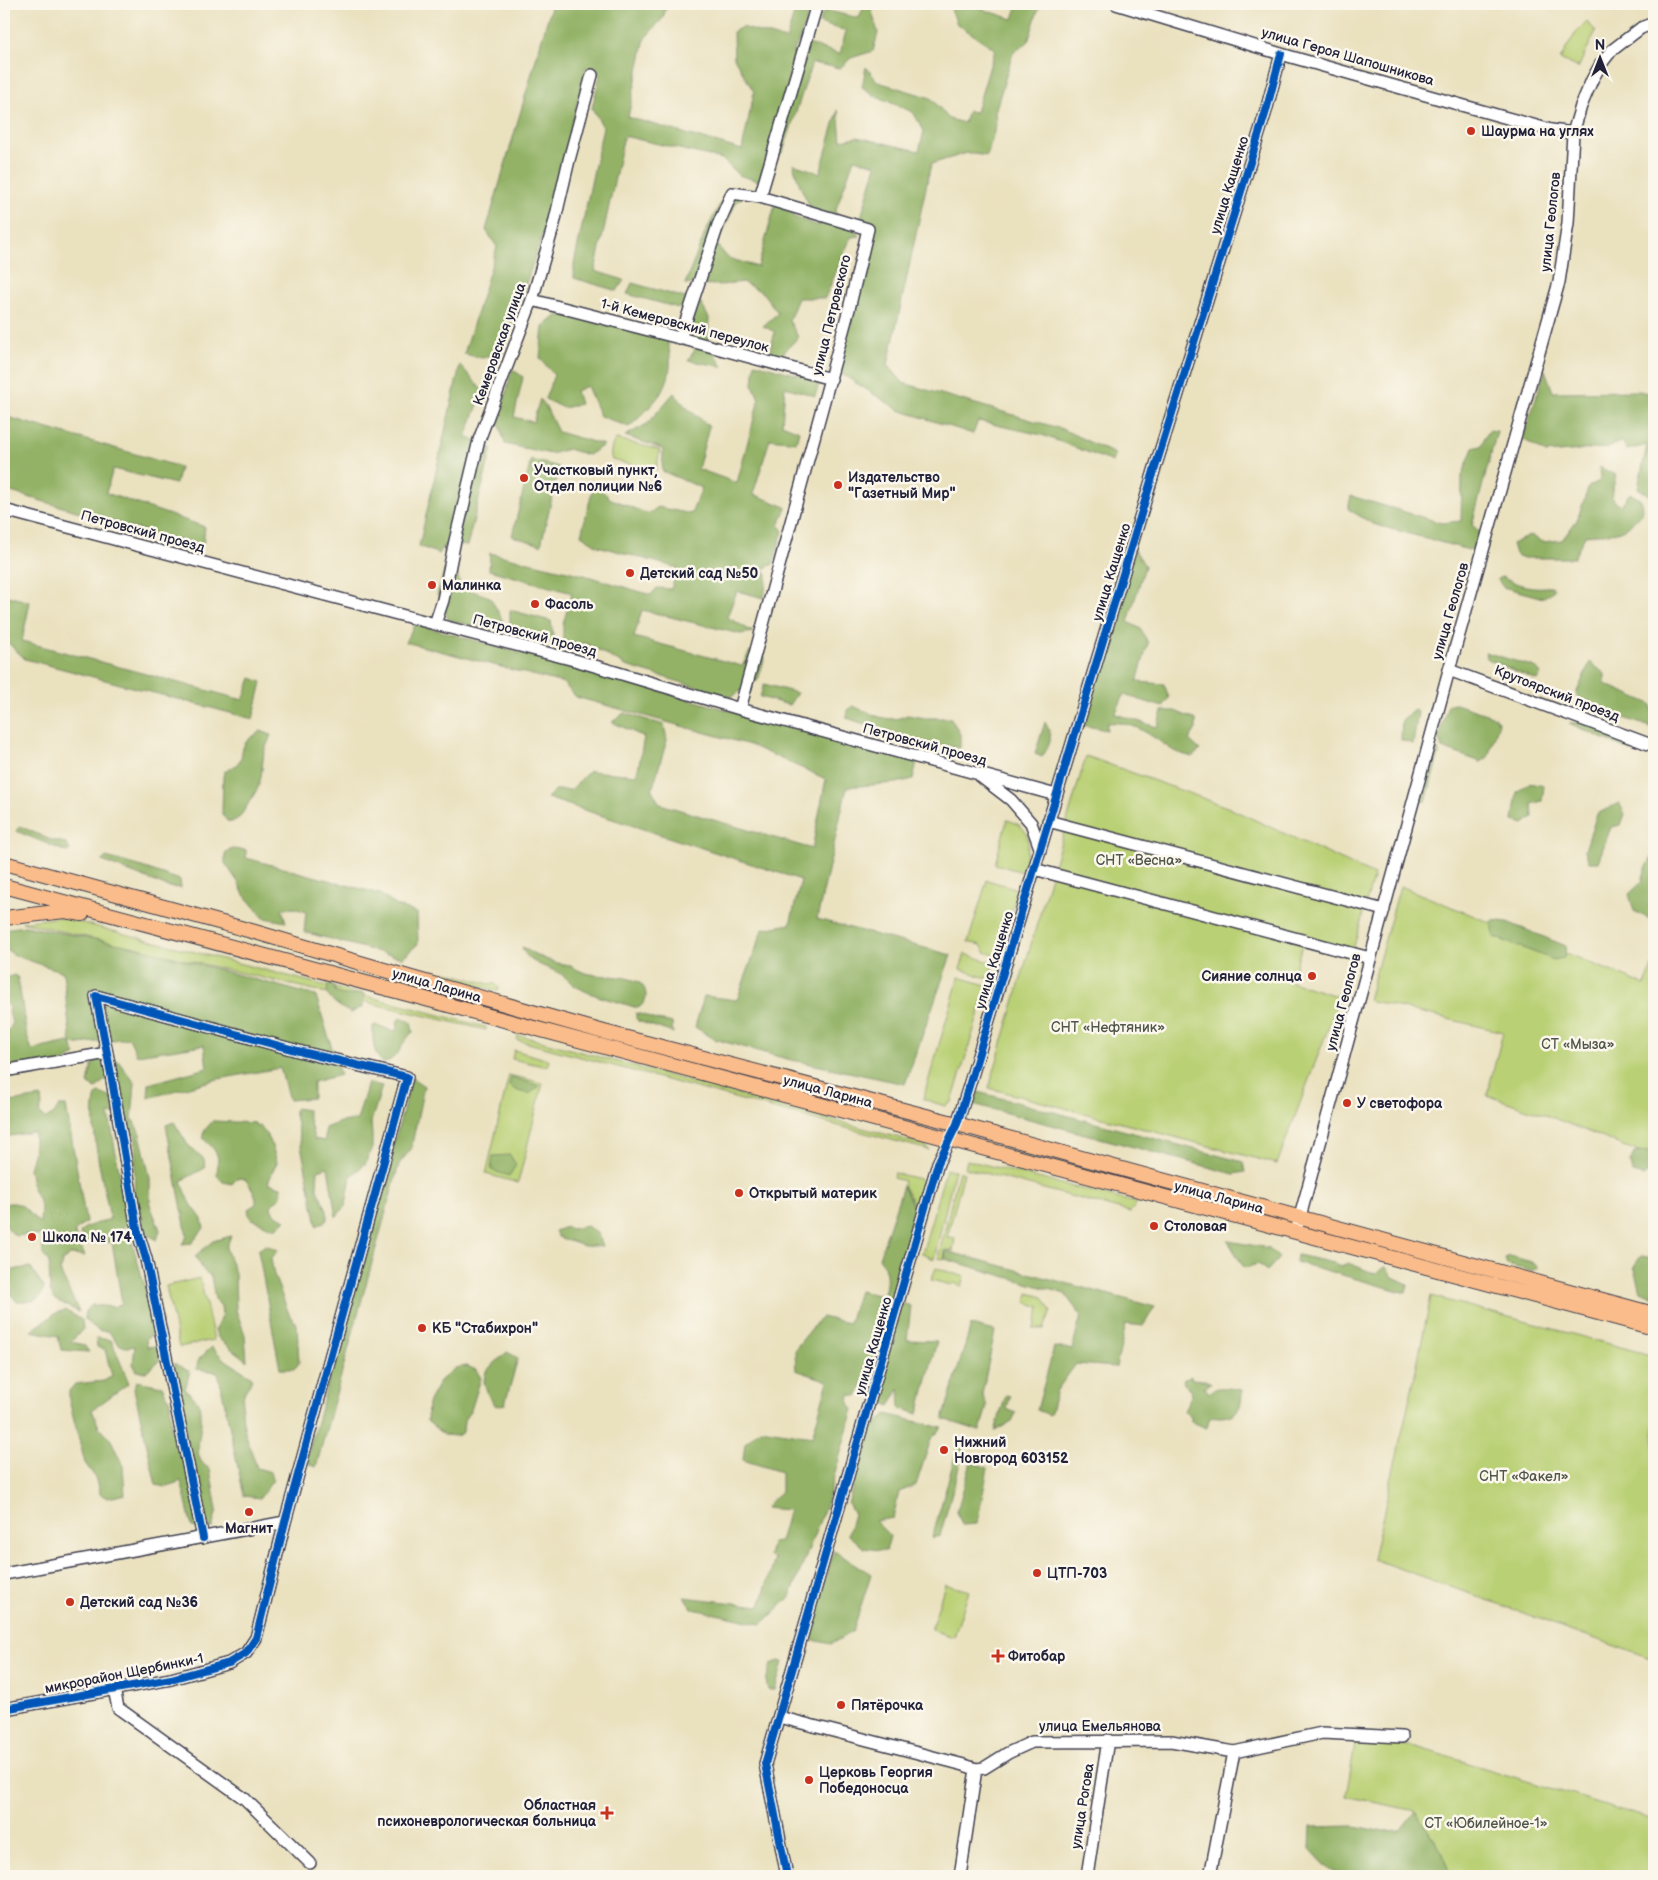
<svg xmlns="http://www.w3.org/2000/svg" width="1658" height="1880" viewBox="0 0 1658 1880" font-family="'Balsamiq Sans',sans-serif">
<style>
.green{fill:#bad074;stroke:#6e7958}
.forest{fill:#93b266;stroke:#5a6a50}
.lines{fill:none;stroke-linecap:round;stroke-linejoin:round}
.minor-casing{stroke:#403f4f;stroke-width:14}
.major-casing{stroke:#403f4f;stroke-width:16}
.minor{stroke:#fff;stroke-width:11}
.major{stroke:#f9bc8a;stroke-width:14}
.cycleway-casing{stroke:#fbf7ec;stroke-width:11}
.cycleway{stroke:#0057b8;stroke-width:8}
.poi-dot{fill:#c8321e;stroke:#fbf7ec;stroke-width:2}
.labels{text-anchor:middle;stroke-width:5;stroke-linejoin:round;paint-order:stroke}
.street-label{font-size:14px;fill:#22223b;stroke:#fbf7ec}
.poi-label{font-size:14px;font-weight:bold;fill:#22223b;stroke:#fbf7ec;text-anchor:start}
.park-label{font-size:14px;fill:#50564c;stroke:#fbf7ec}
</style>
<rect width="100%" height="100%" fill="#fbf7ec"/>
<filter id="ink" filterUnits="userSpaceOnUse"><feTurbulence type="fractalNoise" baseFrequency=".02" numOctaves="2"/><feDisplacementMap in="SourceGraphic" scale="10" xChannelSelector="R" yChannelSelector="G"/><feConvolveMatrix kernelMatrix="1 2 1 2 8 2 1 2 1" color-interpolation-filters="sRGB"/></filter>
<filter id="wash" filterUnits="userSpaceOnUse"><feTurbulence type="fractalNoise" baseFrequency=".0096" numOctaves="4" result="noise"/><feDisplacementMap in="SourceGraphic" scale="20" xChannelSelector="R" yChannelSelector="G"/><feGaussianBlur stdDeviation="1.12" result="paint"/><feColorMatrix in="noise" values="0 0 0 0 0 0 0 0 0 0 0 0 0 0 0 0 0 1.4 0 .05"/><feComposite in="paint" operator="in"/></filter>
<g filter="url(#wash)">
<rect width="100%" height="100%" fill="#eae1bf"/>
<path class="green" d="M1587 22 1596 31 1578 68 1560 59 1575 34Z
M616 439 660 450 656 470H652L612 460C609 454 612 443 616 439Z
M1086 756 1227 807 1374 875 1351 957 1303 942 1291 982 1340 997 1277 1164 989 1088Z
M1007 820C1037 828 1028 849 1022 872L995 864Z
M987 880 1018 889 1000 957 985 952 981 945 968 942Z
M1400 886 1645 985 1654 962V1158L1551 1117 1487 1095 1503 1032 1368 1000Z
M59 917 486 1027V1030L22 922Z
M965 954 994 963 989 979 960 969Z
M446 972 489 984 494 983 499 988 498 991 442 976V974Z
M959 977 986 985V990L952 1102 945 1106 923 1099Z
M518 1035 925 1145 929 1150 517 1040Z
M514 1050 549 1060 548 1065 543 1066 512 1059Z
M509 1075 543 1083 518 1183 486 1174Z
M967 1160 1137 1203 1130 1212 965 1168Z
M946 1169 955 1170 934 1259 922 1254Z
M959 1171 964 1173 947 1237 955 1238 953 1251 945 1250 944 1259 938 1258Z
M894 1173 920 1179 924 1183 917 1211 903 1185 904 1181 893 1178Z
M936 1268 965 1277 962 1286 953 1283 951 1285 931 1280Z
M200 1278 214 1340 179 1347 166 1286Z
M1028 1293 1043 1297 1051 1311 1044 1329H1033L1035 1326 1040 1307 1026 1302Z
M1431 1296 1654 1356V1660L1373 1559 1412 1389Z
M945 1584 969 1591 954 1637 931 1630Z
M1356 1738 1416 1747 1654 1820V1876H1451L1437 1842 1415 1811 1346 1796Z"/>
<path class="forest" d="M552 4H667L663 18 645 38 628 117 742 150 754 92 734 58 733 32 742 27 786 40 797 4H811L805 25 793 53 808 44 840 54 846 31 819 23 824 10 859 18 865 4H870L878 33 873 51 851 58 840 68 812 63 783 152 764 168 759 181 738 175 722 159 624 136 595 271 624 280 617 291 574 278V264L603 127 592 108 600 75 586 67 552 205 503 353 482 358 464 354 497 247 486 230Z
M949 4H966L1013 19 1018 4H1040L1028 42 1013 53 995 112 996 125 987 156 967 153 931 164 888 365 903 383 1062 429 1115 454 1113 462 1042 435 978 421 973 434 899 410 837 371 871 232 860 221 876 165 854 159 835 212 860 236 851 237 825 298H798L789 320 798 337 779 358 768 357 775 332 763 326 778 313 762 292 742 282 722 285 685 284 705 233 724 196 738 190 743 197 736 202 717 245 728 258 758 267 775 205 790 198 794 217 819 226 800 186 793 164 820 173 838 110 841 140 857 137 919 151 924 131 913 112 875 96 862 87 866 67 878 82 931 98 949 119 964 123 968 111 976 112 995 49 957 24Z
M632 283 700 302 709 318 708 342 723 367 688 360 695 350 681 329 686 310 627 294Z
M561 304 665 331C679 379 664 395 629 427L600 416 587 386 576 391 580 404 563 408 545 399 554 375 540 358 543 327 558 315Z
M755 363 820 381 815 396 785 387 782 424 799 431 796 442 770 439 753 494 786 507 779 526 783 531 773 564 763 569 767 575 764 598 737 591 727 617 753 632 740 634 642 610 634 637 742 666 750 651 765 657 758 680 731 697 626 666 587 644 563 643V624L572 593 489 570 490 553 584 575 651 595 657 588 671 589 678 568 598 546 581 535 594 484 611 499 648 514 658 507 691 514 702 488 662 471 663 449 625 436 647 424 674 393 686 407 709 426 698 469 737 483 759 399 753 385Z
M460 365 483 391 466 437 492 448 467 546 446 543 439 554 419 546Z
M512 369 523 377 514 417 533 422 540 399 546 407 558 432 604 445 588 455 568 449 551 454 505 444 499 423Z
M1545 370 1553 392 1639 391 1654 394V498L1638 488 1647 445 1627 450 1622 441 1606 448 1546 453 1523 439Z
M4 416 180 467 176 484 113 469 106 493 205 527 203 545 172 539 4 490Z
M1489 430 1497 431 1472 525 1481 533 1478 544 1469 550 1373 524 1348 509 1351 496 1442 523 1461 521 1462 476 1473 448 1481 446Z
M531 460 559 467 541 545 512 536Z
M1599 467 1616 475 1611 497 1620 506 1630 493 1642 501V513C1620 537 1616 532 1585 535L1574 558H1523L1515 554 1512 544 1531 535 1542 542 1562 540 1577 520 1589 486 1600 481Z
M1135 550 1145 566 1128 622 1141 629 1148 643 1137 682 1164 684 1169 698 1163 707 1124 695 1115 714 1157 727 1162 711H1175L1196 720V729L1189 740 1200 750 1192 757C1187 755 1179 754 1174 751 1152 737 1135 720 1107 723V730L1081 725Z
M444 572 458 576 460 587 490 597 503 621 499 632 449 620 437 594Z
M1502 577C1516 585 1535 590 1552 586L1554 590 1543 598 1503 587 1497 579Z
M4 595 30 602 22 641 243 700 251 678 262 682 253 719 25 659 4 639Z
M510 610 551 621 554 644 510 633Z
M415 624 917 762 913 779 896 783 847 787 817 919 951 955 905 1084 787 1059 714 1039 695 1027 704 996 737 1000 763 929 790 924 801 880 547 798 555 790H571L589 771 637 775 644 737 612 722 624 713 664 725 667 740 652 790 660 804 812 849 826 779 750 745 576 697 563 683 405 642Z
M1485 652 1535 667 1541 674 1537 680 1487 659Z
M1590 662 1605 674V684L1651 704 1654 717V730L1645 725 1584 705 1576 694Z
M764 684 797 693 789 705 760 697Z
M1456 704 1495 717 1499 723 1488 757 1481 762 1442 748 1438 738 1448 705Z
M853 706C870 713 889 725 907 715L925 718H951L960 734V748L936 744 915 743 890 733 847 718V710Z
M1414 710 1418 712 1413 744 1401 740 1402 720Z
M1045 722C1053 737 1052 742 1042 757L1035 754Z
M1580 722 1627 739 1635 748 1633 752 1569 723Z
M261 731 271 735 264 752 261 777 258 788 240 817 232 822 227 821 222 814 223 777 224 772C250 760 236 754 247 741 251 737 257 734 261 731Z
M1438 749 1439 754 1426 801 1420 802 1417 800 1430 750Z
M1529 783 1544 786 1542 801 1532 804 1533 817 1524 824 1513 821 1517 792Z
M1619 803 1625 814 1621 825 1611 827 1598 862H1589L1585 850 1597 814Z
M20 826 48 839 65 843 70 850 67 852 16 831Z
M230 849 246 850V858L380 894 397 906 417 913 418 944 402 958 304 932 306 912 294 908 282 909 286 922 264 918 244 895 238 882 225 863V853Z
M1654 854V878L1651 886 1654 899V921L1634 911 1629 894 1642 882 1645 870Z
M106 857 139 866 180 880 181 888 168 887 102 861Z
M1492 920 1507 922 1566 946 1564 958 1554 960 1494 937Z
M25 926 136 947 316 996 340 1075 313 1082V1098L289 1100 280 1068 218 1079 148 1098 149 1084 207 1068 204 1045 137 1055 129 1038 71 1045 76 1055 50 1069 23 1064 4 1068V1031L10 1029 12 1024 8 1005 4 1002V978L15 975 18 978 27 1036 32 1050 69 1042 71 1044 63 972 16 956 4 948V929Z
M522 947C531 953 543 958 553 962 558 964 564 963 568 965 575 968 582 973 590 974 606 977 620 975 636 981 651 987 648 1009 634 1007 617 1001 595 997 579 988 572 985 567 978 561 974 547 966 527 964 522 947Z
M328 984 333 985 336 993C346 996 352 996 361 993L365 994 363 1006 351 1013C345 1010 328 1000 327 993 327 992 328 985 328 984Z
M636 1013C644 1014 649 1018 656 1020 661 1021 666 1021 672 1023L673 1033 638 1021 636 1018Z
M401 1017 411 1022 413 1032C400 1043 401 1058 383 1063 372 1052 373 1041 373 1026L377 1025 392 1031 397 1030 398 1020Z
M102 1056 118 1061 135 1083 132 1118 140 1134 150 1178V1205L160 1230 157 1240 142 1231 143 1223 134 1197 136 1136 129 1131 123 1115 109 1114 128 1223 121 1229 124 1237 132 1242 145 1287 162 1319 161 1328 146 1339 147 1347 156 1346 163 1353 159 1361 146 1372 137 1371 133 1364 135 1346C120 1350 117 1342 108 1331H99L85 1320V1311L92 1305 114 1307 122 1303 112 1242 83 1245 80 1233 86 1227 110 1219C105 1188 87 1124 96 1095L100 1093 119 1101 117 1082 105 1080 95 1089 88 1083 92 1065Z
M511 1077 540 1086 529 1094 518 1091 509 1086Z
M412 1078 424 1086 411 1149 399 1164 316 1467 309 1464 307 1458Z
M368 1083 382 1086 371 1122 372 1135V1148L365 1164 351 1176 346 1205 336 1217 328 1167 318 1170 317 1188 327 1210V1220L317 1226 294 1110 296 1108 307 1110 314 1139 325 1141V1128L340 1122 357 1120Z
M978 1092 1243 1162 1245 1172 1234 1174 973 1104Z
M41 1097 42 1106 39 1113 46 1119 54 1114 59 1106H66L86 1222 74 1232 85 1256 70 1255 62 1262 60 1271 79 1312 54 1299 50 1291 49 1262 43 1255 42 1237 34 1234 16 1236C3 1227 4 1218 4 1204 24 1199 27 1213 40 1223L41 1206 33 1188 29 1169 34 1151V1132L4 1137V1103Z
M213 1121 255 1123 256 1127 260 1126 270 1140 277 1162 268 1183 281 1187V1196L271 1206C272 1215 278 1216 286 1220L277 1228H272L250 1218 248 1209 256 1204C257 1194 251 1187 245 1179L237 1178 232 1184 223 1182 217 1175C217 1169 219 1161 217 1155 209 1137 192 1142 213 1121Z
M174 1122 188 1145 204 1159 205 1168 181 1181 191 1204 202 1219 204 1228 192 1243 182 1244 187 1236 166 1125Z
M1651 1151 1654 1152V1167L1643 1176 1632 1173 1630 1162 1634 1153Z
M510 1155 516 1165 509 1176 491 1170 493 1156Z
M903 1186 916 1212 869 1372 857 1396 850 1395 849 1403 853 1409 827 1502 790 1597 762 1624 693 1609 684 1597 760 1606 775 1559 769 1556 772 1543 780 1542 789 1510 765 1508 781 1491V1472L743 1460 745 1443 760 1429 812 1437 828 1381 796 1370 795 1349 821 1317 849 1323 859 1291 883 1296C888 1283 888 1269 879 1258Z
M587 1226 598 1234 603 1246H584L558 1237 555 1231 566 1227 571 1229Z
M231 1236 226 1248 235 1273 236 1310 245 1335 247 1361 219 1339 215 1331 222 1314 221 1306 215 1299 211 1276 204 1271 195 1256 213 1241Z
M1228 1241 1269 1248 1279 1258 1267 1271 1258 1264 1244 1268Z
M266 1245 278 1250 271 1259 274 1275 289 1314 297 1325 299 1362 295 1369H280L258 1250Z
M946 1251 1155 1307 1143 1326 1126 1324 1116 1367 1076 1364 1057 1390 1050 1415 1037 1410 1054 1347 1072 1349 1081 1316 1065 1294 945 1259Z
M1297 1255 1334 1263 1340 1267 1348 1263 1376 1274 1385 1266 1393 1277 1408 1284 1406 1293 1296 1262Z
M1510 1256 1535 1263 1538 1268 1531 1271 1507 1265 1505 1258Z
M1641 1256 1654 1258V1297L1641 1291 1634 1266Z
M30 1267 44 1287 41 1296 33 1301H16C8 1288 3 1283 12 1270Z
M901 1303 911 1306 907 1340 937 1341 918 1414 900 1408 899 1388 890 1406 881 1402 884 1364Z
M65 1310 82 1320 83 1329 71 1342 84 1345 89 1352 61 1350 58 1336 31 1331 56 1313Z
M971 1325 995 1331 982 1394 987 1406 980 1431 943 1419Z
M96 1338 111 1340 129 1383 92 1410 99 1427 111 1440 123 1466 125 1494 108 1498 100 1494 95 1477 85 1463 69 1400V1391L75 1384 104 1381 112 1376 105 1350 97 1347Z
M212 1347 224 1359 252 1377C250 1386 246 1388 244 1394 237 1419 250 1445 257 1468L271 1472 273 1480 260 1498 244 1496 218 1372 196 1369 199 1359Z
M507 1352 518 1358 505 1404 496 1406 488 1395 484 1381 486 1371Z
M174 1363 190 1372 185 1389C189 1393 196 1398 198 1403 209 1427 185 1456 210 1469L217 1510 212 1528 192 1527 181 1481 165 1487 156 1485 134 1389 137 1381 162 1386 170 1401 171 1428 180 1444 187 1443Z
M467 1366 476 1370 481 1378 471 1410 464 1420 463 1432 457 1436 444 1435 427 1421 428 1403 440 1381 455 1368Z
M1191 1376V1379L1206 1380 1211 1383 1203 1387 1210 1393C1216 1384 1232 1389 1242 1390 1242 1407 1239 1416 1220 1417 1218 1417 1214 1416 1212 1417 1208 1419 1208 1424 1207 1428L1191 1422V1417L1184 1411 1192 1394 1191 1389 1184 1384 1183 1380Z
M1006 1395 1010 1396 1007 1409 1016 1413 1012 1421 995 1431Z
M886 1414 942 1428 931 1439 916 1485 899 1492 893 1518 875 1521 890 1536 886 1551 864 1548 848 1535 854 1514 848 1504 869 1431Z
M960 1438 966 1441 940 1536 932 1538Z
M971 1462 988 1468 977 1524 962 1525 957 1511Z
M834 1551 871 1574 853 1631 831 1644 813 1640 812 1623Z
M779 1661 783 1662 775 1690H768L766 1681 771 1664Z
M1415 1811 1437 1842 1451 1876H1341L1329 1869 1310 1849 1311 1827 1354 1826 1384 1832 1400 1831Z"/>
</g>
<g filter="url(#ink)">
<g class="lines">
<g class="minor-casing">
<path id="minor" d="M1116 4 1281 54 1500 116 1551 130 1573 133
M532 300 691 341 831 379
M680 339 718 225 732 193 760 197
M4 510 435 624 578 661 740 709 1056 795
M435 624 443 600 454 545 479 440 532 300 554 224 569 160 592 75
M1449 670 1654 746
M740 709 849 309 868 229 760 197 817 4
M981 777 1011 800 1031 823 1040 848
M1048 821 1384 910
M1034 869 1370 958
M4 1071 107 1053
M1298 1224 1449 670 1559 282 1568 223 1573 133 1581 106 1592 80 1601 64 1611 51 1641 28 1654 23
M4 1574 285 1522
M114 1689 118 1708 245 1799 310 1863
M4 1709 171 1679 229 1663 246 1653 256 1638 285 1522 407 1077 302 1052 96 996 111 1074 137 1229 146 1259 203 1538
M779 1717 964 1765 976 1769 984 1768 1008 1753 1032 1742 1171 1741 1234 1752 1322 1733 1402 1737
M787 1876 765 1764 938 1163 957 1124 969 1086 1154 471 1266 111 1281 54
M960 1876 976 1769
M1087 1876 1108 1740
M1210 1876 1234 1752"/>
</g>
<g class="major-casing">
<path id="major" d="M4 863 255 932 415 979 604 1032 957 1124 1654 1314
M4 886 1654 1328
M4 918 65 911 82 914"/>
</g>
<use href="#minor" class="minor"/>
<use href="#major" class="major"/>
<g class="cycleway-casing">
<path id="cycleway" d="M4 1709 171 1679 229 1663 246 1653 256 1638 285 1522 407 1077 302 1052 96 996 111 1074 137 1229 146 1259 203 1538
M787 1876 765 1764 938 1163 957 1124 969 1086 1154 471 1266 111 1281 54"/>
</g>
<use href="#cycleway" class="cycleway"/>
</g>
</g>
<g class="poi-dot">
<circle cx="1471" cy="131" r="5"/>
<circle cx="524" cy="478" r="5"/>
<circle cx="838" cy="485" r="5"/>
<circle cx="630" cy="573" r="5"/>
<circle cx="432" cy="585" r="5"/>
<circle cx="535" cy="604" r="5"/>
<circle cx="1312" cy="976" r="5"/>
<circle cx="1347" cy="1103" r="5"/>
<circle cx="739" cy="1193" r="5"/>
<circle cx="1154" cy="1226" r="5"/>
<circle cx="32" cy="1237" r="5"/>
<circle cx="422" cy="1328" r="5"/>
<circle cx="944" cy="1450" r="5"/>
<circle cx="249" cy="1512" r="5"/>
<circle cx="1037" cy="1573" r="5"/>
<circle cx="70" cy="1602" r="5"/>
<path d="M995.5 1648.5h5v5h5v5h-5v5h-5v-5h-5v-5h5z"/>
<circle cx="841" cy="1705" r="5"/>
<circle cx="809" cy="1780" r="5"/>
<path d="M604.5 1805.5h5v5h5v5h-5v5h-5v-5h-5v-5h5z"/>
</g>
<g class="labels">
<g class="street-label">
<text transform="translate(1348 56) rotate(16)" y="5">улица Героя Шапошникова</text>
<text transform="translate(1229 185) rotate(-73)" y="5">улица Кащенко</text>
<text transform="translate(1550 222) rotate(-84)" y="5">улица Геологов</text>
<text transform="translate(831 315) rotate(-76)" y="5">улица Петровского</text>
<text transform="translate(685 325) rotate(15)" y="5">1-й Кемеровский переулок</text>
<text transform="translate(499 344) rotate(-70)" y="5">Кемеровская улица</text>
<text transform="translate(143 531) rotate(15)" y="5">Петровский проезд</text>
<text transform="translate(1111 572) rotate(-73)" y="5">улица Кащенко</text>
<text transform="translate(1450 611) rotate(-74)" y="5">улица Геологов</text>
<text transform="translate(535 635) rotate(15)" y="5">Петровский проезд</text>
<text transform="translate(1557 693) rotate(21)" y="5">Крутоярский проезд</text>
<text transform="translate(925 744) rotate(15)" y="5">Петровский проезд</text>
<text transform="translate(994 960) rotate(-73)" y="5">улица Кащенко</text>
<text transform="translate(437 985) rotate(16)" y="5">улица Ларина</text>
<text transform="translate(1343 1002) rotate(-75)" y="5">улица Геологов</text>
<text transform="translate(828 1091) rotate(15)" y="5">улица Ларина</text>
<text transform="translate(1219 1197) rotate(15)" y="5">улица Ларина</text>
<text transform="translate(873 1346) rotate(-74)" y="5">улица Кащенко</text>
<text transform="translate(124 1673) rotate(-11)" y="5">микрорайон Щербинки-1</text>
<text x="1100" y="1731">улица Емельянова</text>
<text transform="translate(1082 1806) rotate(-81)" y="5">улица Рогова</text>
</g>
<g class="poi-label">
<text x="1481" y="136">Шаурма на углях</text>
<text x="534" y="475">Участковый пункт,<tspan x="534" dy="16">Отдел полиции №6</tspan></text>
<text x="848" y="482">Издательство<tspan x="848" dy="16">"Газетный Мир"</tspan></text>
<text x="640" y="578">Детский сад №50</text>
<text x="442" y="590">Малинка</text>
<text x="545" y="609">Фасоль</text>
<text x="1302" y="981" text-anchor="end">Сияние солнца</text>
<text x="1357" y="1108">У светофора</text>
<text x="749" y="1198">Открытый материк</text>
<text x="1164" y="1231">Столовая</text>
<text x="42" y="1242">Школа № 174</text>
<text x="432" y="1333">КБ "Стабихрон"</text>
<text x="954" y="1447">Нижний<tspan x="954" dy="16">Новгород 603152</tspan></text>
<text x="249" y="1533" text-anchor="middle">Магнит</text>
<text x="1047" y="1578">ЦТП-703</text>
<text x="80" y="1607">Детский сад №36</text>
<text x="1008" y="1661">Фитобар</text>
<text x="851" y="1710">Пятёрочка</text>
<text x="819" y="1777">Церковь Георгия<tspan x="819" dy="16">Победоносца</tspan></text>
<text x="596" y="1810" text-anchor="end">Областная<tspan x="596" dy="16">психоневрологическая больница</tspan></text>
</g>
<g class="park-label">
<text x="1139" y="865">СНТ «Весна»</text>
<text x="1108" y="1032">СНТ «Нефтяник»</text>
<text x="1578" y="1049">СТ «Мыза»</text>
<text x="1524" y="1481">СНТ «Факел»</text>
<text x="1486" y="1828">СТ «Юбилейное-1»</text>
</g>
</g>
<rect width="1658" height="1880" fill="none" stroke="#fbf7ec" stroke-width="20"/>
<g transform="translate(1600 58)" stroke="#fbf7ec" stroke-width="4" paint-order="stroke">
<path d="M0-4L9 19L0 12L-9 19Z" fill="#22223b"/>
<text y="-8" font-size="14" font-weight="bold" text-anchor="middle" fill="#22223b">N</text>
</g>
</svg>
